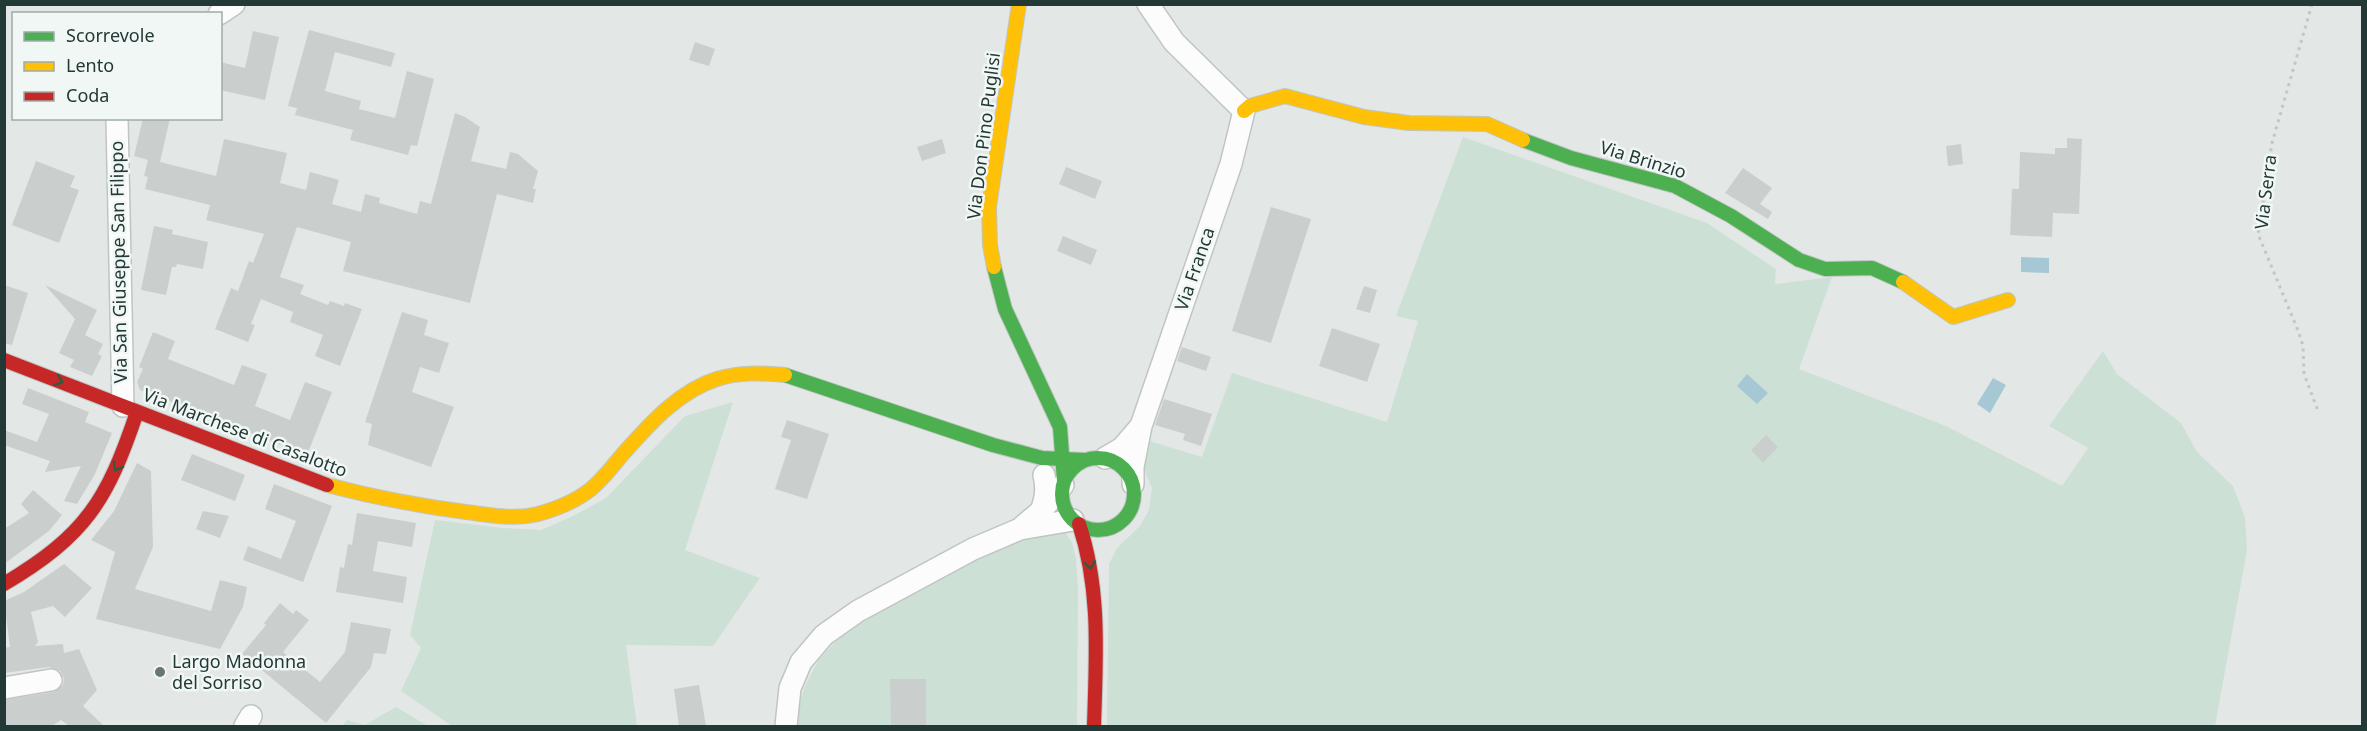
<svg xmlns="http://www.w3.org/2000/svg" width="2367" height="731" viewBox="0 0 2367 731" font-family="'Noto Sans',sans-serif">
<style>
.green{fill:#cde0d5}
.water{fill:#a6c8d4}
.building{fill:#cacfcd}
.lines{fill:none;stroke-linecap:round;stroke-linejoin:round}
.street-casing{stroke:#c0c5c3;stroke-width:24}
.fast-casing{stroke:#c0c6c4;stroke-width:16}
.slow-casing{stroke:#c0c6c4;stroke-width:16}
.jam-casing{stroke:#c0c6c4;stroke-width:16}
.path{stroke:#c0c8c6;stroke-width:3;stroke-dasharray:3 4.5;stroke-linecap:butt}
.street{stroke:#fbfcfb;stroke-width:21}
.fast{stroke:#4caf50;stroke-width:14}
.slow{stroke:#ffc107;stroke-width:14}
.jam{stroke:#c62828;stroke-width:14}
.oneway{stroke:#2f5c3e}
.poi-dot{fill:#667674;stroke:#f1f7f5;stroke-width:2}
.labels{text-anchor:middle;stroke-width:5;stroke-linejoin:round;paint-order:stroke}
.street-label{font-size:18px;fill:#233936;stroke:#f1f7f5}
.poi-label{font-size:18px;fill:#233936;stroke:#f1f7f5;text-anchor:start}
</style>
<rect width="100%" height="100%" fill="#e3e8e6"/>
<path class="green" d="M1463 137 1707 223 1776 269 1775 284 1832 277 1799 369 1946 426 2062 486 2088 448 2049 426 2103 351 2117 374 2181 423 2197 452 2233 486 2245 517 2247 550 2215 726H1107L1109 564 1117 548 1140 526 1149 510 1152 488 1139 458 1143 439 1202 457 1232 373 1387 422 1418 321 1396 316Z
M733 402 685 550 760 578 713 646 626 645 637 726H452L401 691 421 648 410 635 435 520 503 528 541 530 571 517 606 498 685 416Z
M1063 530 1072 542 1076 558 1078 590 1077 726H795V718L805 686 818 661 836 641 871 617 1019 533Z
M396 707 428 726H342L347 720 365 725Z"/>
<path class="water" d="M2021 257 2049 258V273L2021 272Z
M1747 374 1768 393 1757 404 1737 386Z
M1993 378 2006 385 1990 413 1977 404Z"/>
<path class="building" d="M309 30 395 53 391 67 335 52 325 91 361 101 359 109 395 118 407 71 434 79 417 146 411 145 408 155 350 140 353 130 295 115 297 108 288 106Z
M253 31 279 37 265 100 220 90V62L245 68Z
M695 42 715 49 709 66 689 60Z
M455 113 465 117 480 127 471 161 506 169 510 152 518 154 538 171 533 189H536L533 203 497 194 470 303 343 271 351 242 297 227 280 277 304 285 300 294 328 305 330 301 344 306 345 303 362 309 340 366 315 356 323 335 290 322 293 312 261 299 251 324 255 325 248 342 215 329 231 288 238 291 249 261 253 263 264 234 206 220 210 205 145 189 148 177 144 176 148 160 134 156 143 118H170L160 162 216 176 224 139 287 153 280 183 306 190 310 172 339 180 332 204 361 212 365 194 380 198 379 203 417 214 420 201 431 204Z
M2067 138 2082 139 2079 214 2053 213 2052 237 2010 235 2012 189H2019L2020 152 2055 154V148H2067Z
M942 139 946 153 922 161 917 147Z
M1961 144 1963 164 1948 166 1946 146Z
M36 161 75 176 70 187 79 190 59 243 12 225Z
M1066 167 1102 181 1095 199 1059 184Z
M1743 168 1772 188 1760 204 1772 212 1768 219 1725 193Z
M1271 207 1311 219 1271 343 1232 331Z
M154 226 173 230 172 234 208 242 203 269 177 264 176 267H172L166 295 141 290Z
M1063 236 1097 250 1091 265 1057 251Z
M4 285 28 293 12 345 4 343Z
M45 285 97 310 85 335 103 344 98 354 102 356 92 376 70 367 74 360 59 353 75 319Z
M1364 286 1377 290 1370 313 1356 309Z
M402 312 428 320 424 335 449 343 439 373 420 367 412 392 454 407 431 467 368 445 372 424 365 422Z
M1332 328 1380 344 1367 382 1319 366Z
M153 332 175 341 168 359 234 385 242 365 267 374 255 406 290 420 305 382 332 392 307 455 140 390 137 382 143 369 139 367Z
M1182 347 1211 357 1206 371 1177 361Z
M28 388 89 412 85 422 112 433 95 474 77 504 64 501 81 466 45 472 50 461 4 445V430L37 442 49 414 22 404Z
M1164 399 1212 414 1201 446 1183 440 1185 434 1155 425Z
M787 420 829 434 807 499 775 489 791 440 781 437Z
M1766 435 1778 447 1763 463 1751 450Z
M192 454 245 475 235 501 181 480Z
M137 463 151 471 153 547 135 589 211 611 220 580 247 587 243 607 220 649 96 619 115 552 91 540 114 511Z
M274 484 332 506 303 582 243 560 248 546 281 559 296 521 265 509Z
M33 490 62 515 49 531 4 564V529L29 513 21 504Z
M203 511 229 516 220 538 196 529Z
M357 513 416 523 412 547 378 541 373 571 407 577 403 603 336 592 340 567 344 568 348 544 352 545Z
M64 564 92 588 65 617 53 606 31 612 38 642 35 646 63 644 64 653 79 649 97 690 83 706 104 726H69L61 720 52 726H4V700L54 692 63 685 64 678 60 671 49 667 4 673V648L10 647 4 601 24 592Z
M280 603 293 614 296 610 309 620 283 652 320 682 345 652 351 622 391 629 386 654 374 653 371 667 326 723 242 654 266 625 264 623Z
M890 679H926V726H891Z
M699 685 706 726H679L674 689Z"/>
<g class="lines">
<g class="street-casing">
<path id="street" d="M219 14 234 4
M117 118 123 406
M1105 458 1122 448 1140 427
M1133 484V467L1141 426 1231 164 1244 111 1174 42 1148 4
M1041 511C1046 498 1047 489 1044 475
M1022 527 1041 511 1063 485
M4 688 51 680
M245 726 251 716
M786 726 790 688 801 662 824 635 858 611 973 549 1020 529 1073 520"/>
</g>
<g class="fast-casing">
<path id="fast" d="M1523 140 1571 158 1675 186 1731 216 1799 260 1825 269 1872 268 1903 282
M994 267 1005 309 1060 427 1064 481
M785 375 993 445 1042 458 1085 460
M1062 494a36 36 0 1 1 72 0a36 36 0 1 1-72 0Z"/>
</g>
<g class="slow-casing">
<path id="slow" d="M1244 111 1250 106 1285 96 1364 117 1409 123 1487 124 1523 140
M994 267 990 245 989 207 1019 4
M1903 282 1953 317 2008 300
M327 485C373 497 419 506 466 512 490 515 514 520 538 514 556 509 576 501 591 489 603 479 612 467 622 455 648 426 678 391 717 379 739 372 762 373 785 375"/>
</g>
<g class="jam-casing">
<path id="jam" d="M4 360 327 485
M1079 524C1101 590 1096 657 1094 726
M4 584C86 535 107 501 137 412"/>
</g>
<path class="path" d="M2312 4 2272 143 2258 234 2299 333 2303 346 2304 374 2318 411"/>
<use href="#street" class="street"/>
<use href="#fast" class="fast"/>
<use href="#slow" class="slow"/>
<use href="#jam" class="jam"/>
</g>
<defs><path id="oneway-chevron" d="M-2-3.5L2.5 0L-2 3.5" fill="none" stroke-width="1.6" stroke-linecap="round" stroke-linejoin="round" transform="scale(1.5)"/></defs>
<g class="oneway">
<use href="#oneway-chevron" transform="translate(59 381) rotate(21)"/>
<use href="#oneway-chevron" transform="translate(117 467) rotate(119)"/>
<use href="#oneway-chevron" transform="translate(1090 565) rotate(81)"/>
</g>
<circle class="poi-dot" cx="160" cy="672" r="6"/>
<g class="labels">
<g class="street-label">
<text transform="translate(984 136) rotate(-83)" y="6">Via Don Pino Puglisi</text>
<text transform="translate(1643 160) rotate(17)" y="6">Via Brinzio</text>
<text transform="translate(2266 192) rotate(-83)" y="6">Via Serra</text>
<text transform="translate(119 262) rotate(-91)" y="6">Via San Giuseppe San Filippo</text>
<text transform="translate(1195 269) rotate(-71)" y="6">Via Franca</text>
<text transform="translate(245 433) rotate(21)" y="6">Via Marchese di Casalotto</text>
</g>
<g class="poi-label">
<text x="172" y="668">Largo Madonna<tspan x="172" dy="21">del Sorriso</tspan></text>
</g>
</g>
<rect width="2367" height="731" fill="none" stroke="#233936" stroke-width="12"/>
<rect x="12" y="12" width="210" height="108" fill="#f1f7f5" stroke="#9faba9" stroke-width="1.5"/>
<rect x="24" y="32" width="30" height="9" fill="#4caf50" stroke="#9faba9" stroke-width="1.5"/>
<text x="66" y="42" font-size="18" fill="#233936">Scorrevole</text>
<rect x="24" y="62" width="30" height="9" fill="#ffc107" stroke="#9faba9" stroke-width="1.5"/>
<text x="66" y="72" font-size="18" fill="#233936">Lento</text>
<rect x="24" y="92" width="30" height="9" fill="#c62828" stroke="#9faba9" stroke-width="1.5"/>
<text x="66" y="102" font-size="18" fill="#233936">Coda</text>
</svg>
